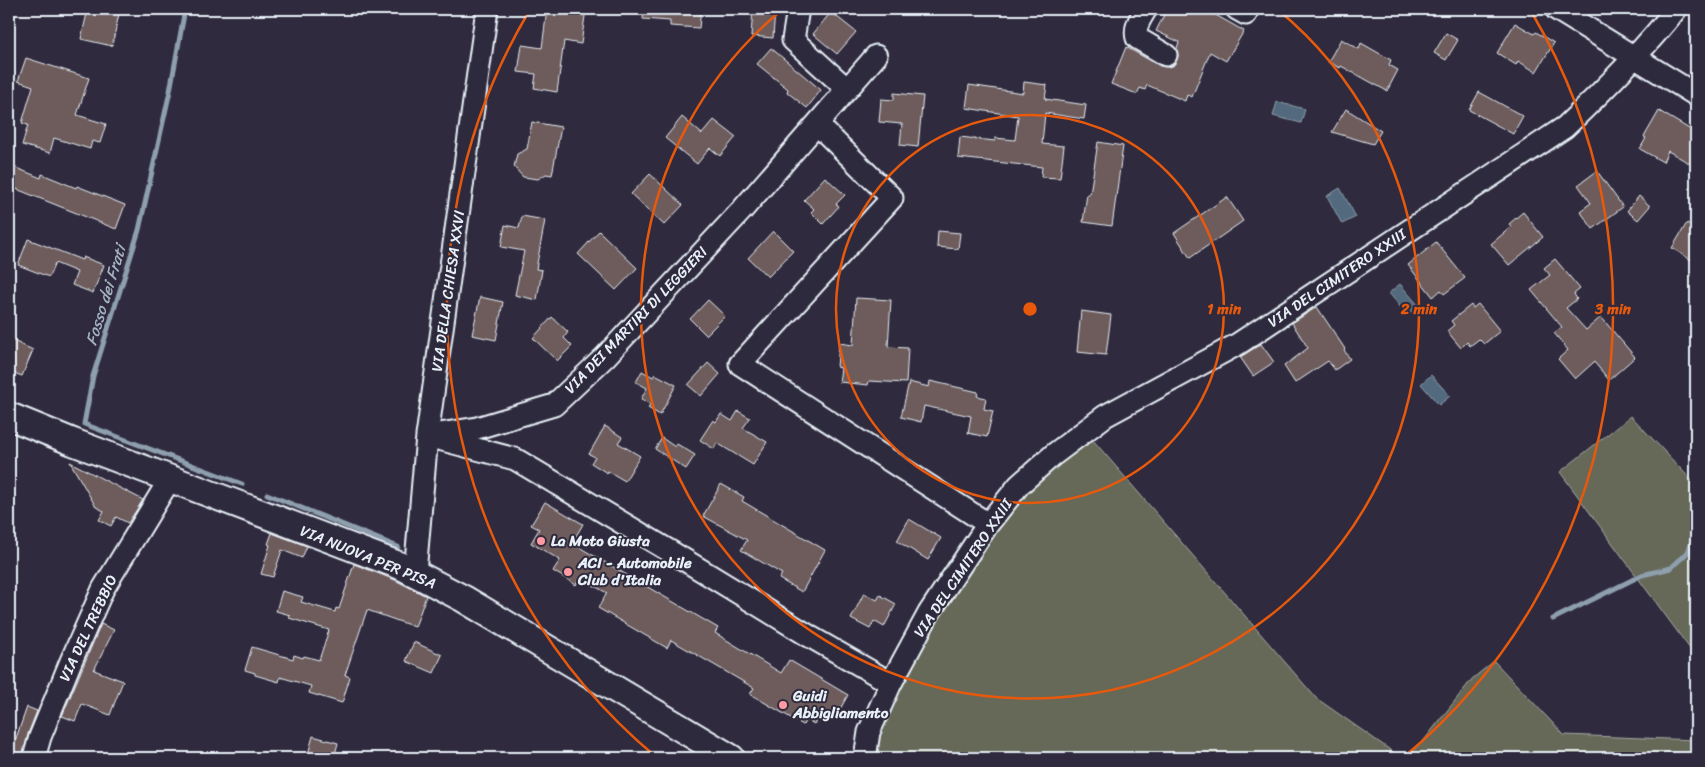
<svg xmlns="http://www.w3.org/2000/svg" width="1705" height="767" viewBox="0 0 1705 767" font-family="Sriracha,sans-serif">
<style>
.green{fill:#666859;stroke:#a7aca8}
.water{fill:#52697d;stroke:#8e9fae}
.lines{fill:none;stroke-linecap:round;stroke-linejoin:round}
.stream{stroke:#8e9fae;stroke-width:5}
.building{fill:#6e5c5b;stroke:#e8f1f8}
.minor-casing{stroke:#e8f1f8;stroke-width:25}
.major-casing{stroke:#e8f1f8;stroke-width:30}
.minor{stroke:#2f2a3d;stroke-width:21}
.major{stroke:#2f2a3d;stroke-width:26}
.ring{fill:none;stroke:#e8590c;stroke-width:2.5}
.poi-dot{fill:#ff9aa2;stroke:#2f2a3d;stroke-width:2}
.labels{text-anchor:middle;stroke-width:4;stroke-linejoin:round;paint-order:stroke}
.street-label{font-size:15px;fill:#e8f1f8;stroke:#2f2a3d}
.poi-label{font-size:15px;font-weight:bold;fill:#e8f1f8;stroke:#2f2a3d;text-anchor:start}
.water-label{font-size:16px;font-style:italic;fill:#a4b4c1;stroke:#2f2a3d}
.centre{fill:#e8590c;stroke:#2f2a3d;stroke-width:2.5}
.ring-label{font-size:15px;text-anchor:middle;font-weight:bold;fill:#e8590c;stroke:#2f2a3d;stroke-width:4;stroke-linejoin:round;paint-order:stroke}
</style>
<rect width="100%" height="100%" fill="#2f2a3d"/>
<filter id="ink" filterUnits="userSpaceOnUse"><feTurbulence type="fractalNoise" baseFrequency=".02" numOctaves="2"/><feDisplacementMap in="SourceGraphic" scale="10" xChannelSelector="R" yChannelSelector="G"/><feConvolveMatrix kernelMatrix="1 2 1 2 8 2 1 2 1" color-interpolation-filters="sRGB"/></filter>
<g filter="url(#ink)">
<path class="green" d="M1631 416 1696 485V657L1560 472Z
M1080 425 1316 698 1396 754 1409 755 1425 739 1472 679 1494 661 1564 735 1696 740V758H874L875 740 973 528 1017 471Z"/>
<path class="water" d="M1277 102 1305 109 1301 123 1273 116Z
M1340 188 1356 217 1342 224 1327 196Z
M1400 284 1419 306 1407 315 1389 293Z
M1431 375 1450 396 1439 405 1421 384Z"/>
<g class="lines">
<path class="stream" d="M185 9 170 91 139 230 93 376 84 424 242 484
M267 494 398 547
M1553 619 1642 575 1671 568 1688 552 1696 529"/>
</g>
<path class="building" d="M88 9H120L112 46 81 39Z
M547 9H586L581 44 564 41 557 92 534 88 536 74 518 72 522 45 542 48Z
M644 9H701L699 28 670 26V21L643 19Z
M753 9H775L773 38 751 36Z
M1167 9H1205L1244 31 1226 61 1210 52 1192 97 1187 95 1185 101 1147 85 1145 90 1140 88 1137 94 1111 84 1126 47 1160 66 1166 67 1173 66 1176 62 1178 56 1177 48 1179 42 1156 31Z
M831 12 856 32 837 54 813 34Z
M1515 23 1534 34 1536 32 1554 43 1536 72 1518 61 1516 65 1497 53Z
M1446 33 1458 40 1446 60 1434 53Z
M1341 39 1359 49 1361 43 1391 60 1389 65 1398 70 1387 91 1341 66 1340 68 1328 62Z
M771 48 821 90 807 108 787 92 788 89 757 64Z
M26 58 89 78 77 115 106 124 100 143 92 141 90 149 54 138 50 153 22 145 28 125 22 123 33 86 18 81Z
M1024 82 1047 85 1045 99 1086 105 1084 119 1045 113 1042 144 1064 146 1060 178 1041 177 1042 167 958 158 960 137 995 141V138L1015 140 1018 116 966 108 969 85 1023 93Z
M1479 92 1523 116 1513 134 1469 110Z
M894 93 923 96 918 147 900 145 902 124 879 122 881 99 894 100Z
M1346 109 1381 131 1373 144 1332 132Z
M1659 111 1696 133V167L1668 151 1663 162 1640 149 1646 138 1644 137Z
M682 117 702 134 714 120 736 137 720 156 710 148 697 164 665 138Z
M532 122 561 127 552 175 546 174 538 179 523 177 514 167 517 154 527 149Z
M1098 142 1123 146 1112 226 1083 222 1087 194H1090Z
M9 165 41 178 42 174 76 188 77 186 125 205 116 229 9 186Z
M1597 171 1623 207 1593 229 1580 211 1591 203 1578 185Z
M650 174 683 205 664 225 631 194Z
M825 177 845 195 836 204 839 206 823 224 811 212 814 209 804 200Z
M1639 196 1650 206 1638 220 1627 211Z
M1227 197 1243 221 1190 258 1174 233Z
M1523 212 1543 237 1509 265 1491 244 1511 227 1509 224Z
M522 216 545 220 536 269 542 270 537 300 515 295 524 251 501 247 505 225 519 228Z
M1687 223 1696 228V263L1672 248Z
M599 231 637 268 616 290 578 254Z
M773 231 793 251 768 277 748 258Z
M938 231 960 233 958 249 937 247Z
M28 239 82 260 83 257 104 265 93 293 72 285 77 272 55 263 49 277 18 265Z
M1436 242 1465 278 1444 294 1441 290 1433 297 1408 265Z
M1555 259 1580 289 1574 294 1577 299 1566 308 1586 330 1601 317 1635 357 1609 380 1594 362 1575 379 1558 359 1568 350 1554 333 1562 327 1531 290 1550 275 1544 268Z
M480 297 503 302 496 340 472 335Z
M856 298 891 300 888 347 908 348 906 383 869 381 868 385 839 382 841 368 837 367 839 343 853 345Z
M708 300 725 316 706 335 690 319Z
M1478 304 1500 331 1484 344 1479 339 1470 346 1467 342 1461 348 1447 331 1454 325 1451 321 1471 305 1473 308Z
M1317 307 1345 349 1344 350 1350 359 1335 370 1328 361 1295 383 1284 366 1308 348 1292 323Z
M1081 311 1111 315 1106 355 1077 352Z
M552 317 568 332 564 338 572 346 557 361 533 338Z
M9 339 33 350 22 376 9 371Z
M1261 344 1274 362 1253 376 1240 357Z
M708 363 720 374 701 396 688 385Z
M642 371 653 377 655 374 676 385 660 415 648 408 650 404 641 399 647 388 636 382Z
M930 381 978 392 977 396 986 398 984 409 993 411 987 437 968 433 971 416 924 406 921 422 901 417 909 382 929 387Z
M738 411 750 418 743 428 767 442 753 465 717 443 714 449 700 440 713 420 716 422 721 414 732 421Z
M605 426 622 437 618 443 640 456 625 481 608 471 607 473 591 463 595 457 589 454Z
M662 438 675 447 677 444 695 455 686 469 655 449Z
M70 462 143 500 128 523 116 517 111 526 99 520 104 511 96 507Z
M721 484 744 497 742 501 825 550 802 592 779 579 782 574 741 550 747 540 703 516Z
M545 502 583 524 572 543 718 628 715 633 781 673 789 660 848 695 835 718 830 715 826 722 818 718 814 724 806 719 803 725 750 694 754 688 671 640 667 648 598 608 607 593 580 578 576 585 553 571 560 560 531 543 539 529 531 525Z
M909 519 941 538 928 560 897 541Z
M272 533 307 546 302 558 282 550 273 577 261 574 270 545 268 544Z
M354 564 395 580 426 596 415 627 367 610 345 675 350 677 342 703 309 693 311 686 280 677 279 682 255 675V673L245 670 252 647 293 659 294 655 303 658 304 656 319 660 329 630 289 618 290 615 276 611 282 591 303 597 301 602 335 612 336 608 339 609Z
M864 593 877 600 880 595 896 604 884 627 874 621 870 629 851 619Z
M101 624 114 630 94 670 123 681 110 715 82 704 75 721 62 716Z
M414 642 442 655 434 673 406 661Z
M27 707 37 711 28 734 22 758H9Z
M313 736 338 743 334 758H307Z"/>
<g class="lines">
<g class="minor-casing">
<path id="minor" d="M798 9 793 40 847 89
M1146 9C1140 19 1134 27 1137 38L1166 55
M1237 9 1246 14
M1556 9 1696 95
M817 124 892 198 740 364 988 524
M427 436 477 428 554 405 605 357 742 210 876 56
M435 438 515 459 683 559 809 636 891 683
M415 573 427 436 487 9
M34 758 40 737 71 661 103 589 170 479
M865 758 869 732 891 683 929 613 988 524 1019 485 1053 455 1105 416 1238 344 1565 127C1604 90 1643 51 1676 9"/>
</g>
<g class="major-casing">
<path id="major" d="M9 416 73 442 401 566 464 599 731 758"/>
</g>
<use href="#minor" class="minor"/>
<use href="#major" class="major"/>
</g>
</g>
<g class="ring">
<circle cx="1030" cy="309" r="194"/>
<path d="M1277 9A389 389 0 1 1 783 9"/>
<path d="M655 756A583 583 0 0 1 528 13M1532 13A583 583 0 0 1 1405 756"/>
</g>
<g class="poi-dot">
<circle cx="541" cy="541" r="5"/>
<circle cx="568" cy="572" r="5"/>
<circle cx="783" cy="705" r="5"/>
</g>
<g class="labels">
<g class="street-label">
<text transform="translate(1337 278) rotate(-34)" y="5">VIA DEL CIMITERO XXIII</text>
<text transform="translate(448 291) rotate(-82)" y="5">VIA DELLA CHIESA XXVI</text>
<text transform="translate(636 320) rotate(-46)" y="5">VIA DEI MARTIRI DI LEGGIERI</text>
<text transform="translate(368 557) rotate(22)" y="5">VIA NUOVA PER PISA</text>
<text transform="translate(963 568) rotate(-56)" y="5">VIA DEL CIMITERO XXIII</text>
<text transform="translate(88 628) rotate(-65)" y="5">VIA DEL TREBBIO</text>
</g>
<g class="poi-label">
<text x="551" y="546">La Moto Giusta</text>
<text x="578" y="568">ACI - Automobile<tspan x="578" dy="17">Club d'Italia</tspan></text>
<text x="793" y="701">Guidi<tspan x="793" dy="17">Abbigliamento</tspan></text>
</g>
<g class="water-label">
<text transform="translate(105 295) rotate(-73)" y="6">Fosso dei Frati</text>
</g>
</g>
<circle cx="1030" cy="309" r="8" class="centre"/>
<g class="ring-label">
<text x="1224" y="314">1 min</text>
<text x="1419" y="314">2 min</text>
<text x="1613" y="314">3 min</text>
</g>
<rect width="1705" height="767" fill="none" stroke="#2f2a3d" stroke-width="30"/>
<rect x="15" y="15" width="1675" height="737" fill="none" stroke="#e8f1f8" stroke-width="2" filter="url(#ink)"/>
</svg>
